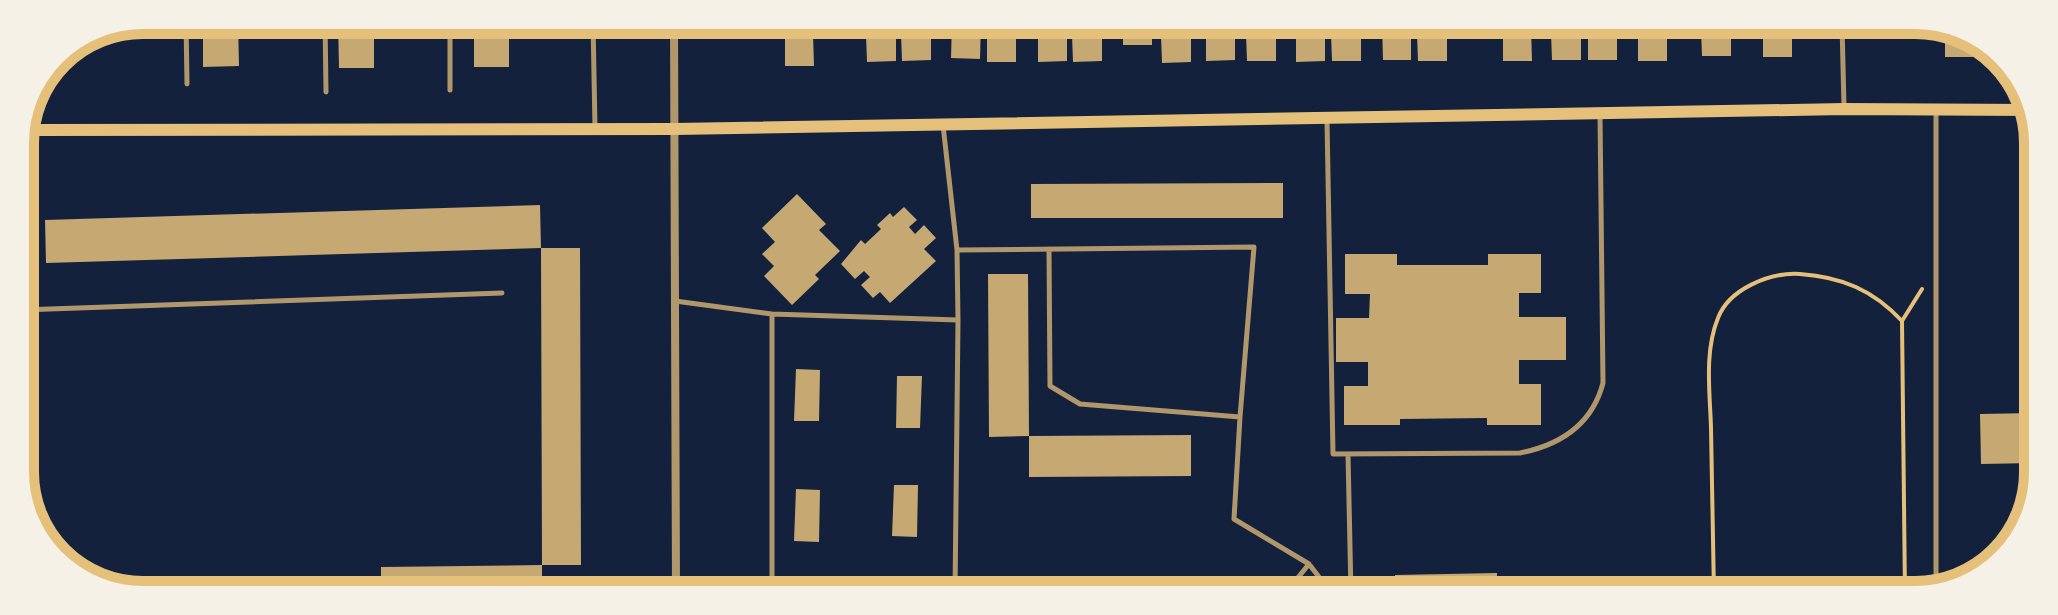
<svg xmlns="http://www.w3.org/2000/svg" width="2058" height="615" viewBox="0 0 2058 615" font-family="Roboto,sans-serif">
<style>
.building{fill:#c6a872}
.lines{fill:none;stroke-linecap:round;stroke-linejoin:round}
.path{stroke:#e5c07b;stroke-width:4}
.service{stroke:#b1986c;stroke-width:5}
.minor{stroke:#b1986c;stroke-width:8}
.secondary{stroke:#e5c07b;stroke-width:12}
.rim{fill:none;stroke:#e5c07b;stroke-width:10}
</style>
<rect width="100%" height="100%" fill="#14213d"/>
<path class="building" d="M203 20H238L239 66 203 67Z
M338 20 374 21V68H339Z
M474 21H509V67H474Z
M606 21H641V33H606Z
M952 22H981L980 59 951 58Z
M1123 22H1152V45H1123Z
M1382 23H1411V60H1383Z
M1945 24 1973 41V57H1945Z
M1503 27H1531L1532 61H1503Z
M1701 29H1731V56H1702Z
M1763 30H1792V57H1763Z
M785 33H813L814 66H785Z
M1235 33V60L1206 61V34Z
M1276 33V61H1247L1246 34Z
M1551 33H1581V60H1552Z
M1588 33H1617V60H1588Z
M866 34H896V61L867 62Z
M901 34H931V60L902 61Z
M1067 34V61L1038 62V35Z
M1102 34V61L1073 62 1072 35Z
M1325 34V61L1296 62V35Z
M1331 34H1361V61H1332Z
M1417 34H1447V61H1418Z
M1638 34H1667V61H1638Z
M987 35H1016V62H987Z
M1161 35H1191V62L1162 63Z
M2035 167V210H2026L2025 168Z
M1283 183V218H1031V184Z
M797 194 826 224 819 230 840 251 815 275 819 279 792 305 764 276 774 266 762 254 775 242 762 228Z
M540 205 541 248 46 263 45 220Z
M904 207 917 220 909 227 915 234 924 225 936 238 924 249 936 261 890 303 880 292 873 298 861 285 870 277 864 271 855 279 841 264 861 240 865 244 881 229 877 225 890 213 893 217Z
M541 248H580L581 565H542Z
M1345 254H1397V265H1488V254H1541V293H1519V317H1566V360H1519V384H1541V425H1487V418L1400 419V425H1344V386H1368V362H1336V318H1369L1370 294H1345Z
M988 274H1028L1029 436 989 437Z
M796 369 820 370 819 421H794Z
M897 376H922L920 428H896Z
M2034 413V463L1981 464 1980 414Z
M1191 435V476L1029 477V436Z
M894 485H918L917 537 892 536Z
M796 489 820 490 819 542 794 541Z
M542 565V592L381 591V567Z
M1497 573V594H1395V575Z"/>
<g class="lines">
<path class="path" d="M1902 321 1922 289
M1714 594C1713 539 1712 484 1711 428 1710 393 1704 352 1718 318 1729 289 1770 272 1800 274 1842 277 1873 290 1902 321L1905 595"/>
<path class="service" d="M186 20 187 84
M325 20 326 92
M593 21 595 128
M1842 24 1844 107
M450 90V21
M1936 112V589
M1327 120 1333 454 1520 453C1560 445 1592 425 1603 383L1600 115
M943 125 957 250 1254 247 1240 417 1080 404 1050 386 1049 249
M675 301 772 314 958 320 957 250
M21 310 502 293
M772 314V592
M1240 417 1234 519 1309 564 1332 594
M1348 454 1351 594
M1296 580 1309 564
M955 593 958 320"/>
<path class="minor" d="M674 21 676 592"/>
<path class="secondary" d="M23 130 675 129 1844 109 2031 110"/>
</g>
<path d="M0 0H2058V615H0ZM143 34H1915A109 109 0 0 1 2024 143V472A109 109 0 0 1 1915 581H143A109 109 0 0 1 34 472V143A109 109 0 0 1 143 34Z" fill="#f6f1e7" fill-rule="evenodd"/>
<path class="rim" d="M143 34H1915A109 109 0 0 1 2024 143V472A109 109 0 0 1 1915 581H143A109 109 0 0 1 34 472V143A109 109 0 0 1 143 34Z"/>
</svg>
